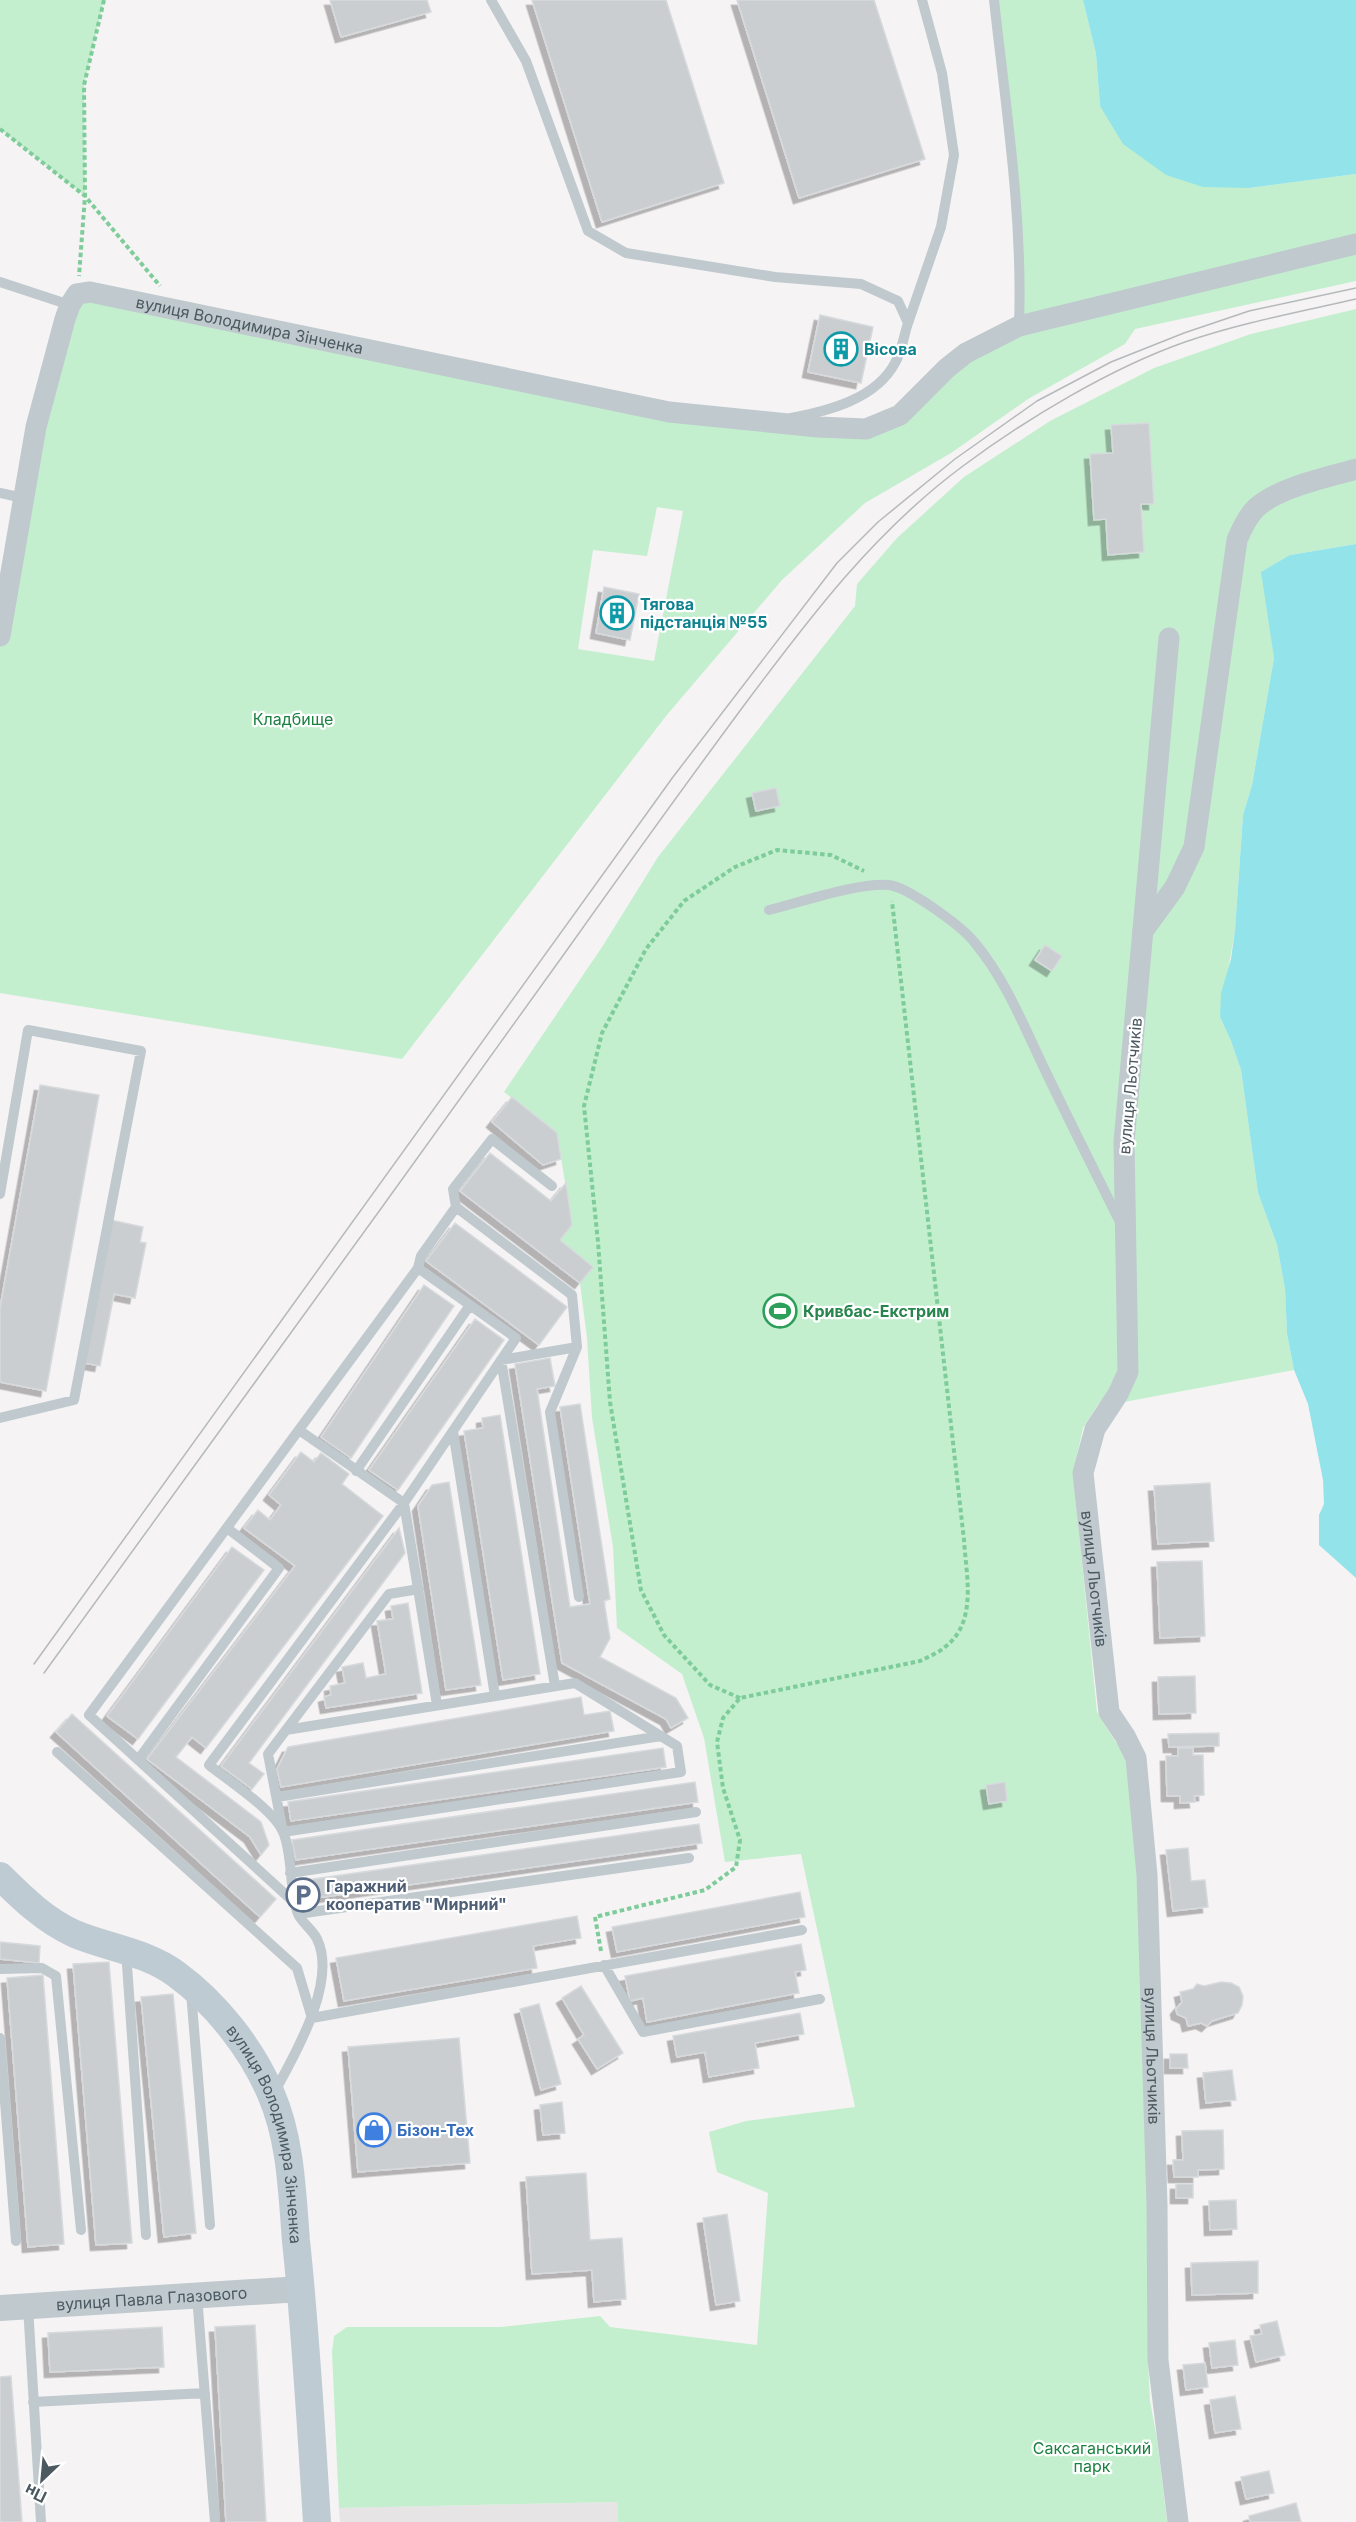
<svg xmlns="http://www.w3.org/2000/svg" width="1356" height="2522" viewBox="0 0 1356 2522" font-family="Inter,sans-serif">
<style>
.education{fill:#e6e4e5}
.green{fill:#c4efcf;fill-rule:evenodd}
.water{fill:#93e4ea}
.building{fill:#caced1;stroke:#d7dadd;stroke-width:1.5;filter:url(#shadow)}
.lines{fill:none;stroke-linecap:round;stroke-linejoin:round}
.path{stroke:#7dcc9a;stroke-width:4;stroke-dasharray:4.5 3;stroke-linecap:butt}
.service{stroke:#bfc9ce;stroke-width:10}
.minor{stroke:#bfc9ce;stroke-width:21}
.tertiary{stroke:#bfc9ce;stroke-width:26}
.secondary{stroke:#bfcbd3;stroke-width:28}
.tram{stroke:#b5b9bc;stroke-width:1.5}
.labels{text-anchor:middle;stroke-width:4.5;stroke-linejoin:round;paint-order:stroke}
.street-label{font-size:16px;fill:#4b5960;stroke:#fff}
.culture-label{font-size:16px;font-weight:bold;fill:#0d838f;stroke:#fff;text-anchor:start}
.park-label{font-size:16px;fill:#1b8140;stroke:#fff}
.leisure-label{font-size:16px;font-weight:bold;fill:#27864d;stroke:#fff;text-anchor:start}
.service-label{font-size:16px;font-weight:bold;fill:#4e5e75;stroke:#fff;text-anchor:start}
.shop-label{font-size:16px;font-weight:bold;fill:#366cbe;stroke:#fff;text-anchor:start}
</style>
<defs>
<filter id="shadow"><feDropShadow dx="-5.5" dy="5.5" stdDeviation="0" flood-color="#0004"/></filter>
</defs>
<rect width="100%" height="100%" fill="#f5f3f3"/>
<path class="education" d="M617 2502 618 2522H340L339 2508Z"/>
<path class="green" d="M0 0H104L84 85 85 196 0 129Z
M994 0H1083L1096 54 1100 106 1249 188 1356 174V281L1135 329 1125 344 1028 399 951 453 865 503 782 580 666 716 402 1059 0 993V636L23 498 77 294 669 412 866 429 1019 326 1021 272ZM657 507 683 511 654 661 578 649 593 550 647 556Z
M1356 309V544L1290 555 1270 622 1274 658 1252 785 1243 815 1235 930 1220 1017 1231 1041 1241 1070 1258 1193 1277 1245 1285 1289 1287 1334 1294 1370 1124 1402 1099 1403 1083 1428 1073 1473 1097 1712 1129 1763 1137 1874 1147 2202 1148 2361 1150 2401 1157 2439 1167 2522H618L617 2502 339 2508 332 2352 334 2336 347 2327H501L600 2316 610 2327 757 2345 768 2193 717 2172 709 2132 746 2121 855 2107 801 1854 725 1862 704 1738 682 1674 617 1628 613 1547 592 1418 587 1338 580 1283 593 1267 560 1240 572 1225 557 1133 504 1092 604 944 658 857 855 606 857 584 897 538 964 477 1050 421 1154 368 1251 334Z"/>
<path class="water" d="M1083 0H1356V174L1249 188 1203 187 1166 175 1123 144 1100 106 1096 54Z
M1356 544V1578L1319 1545V1515L1324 1504 1323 1480 1308 1404 1294 1370 1287 1334 1285 1289 1277 1245 1258 1193 1241 1070 1231 1041 1220 1017 1221 993 1231 959 1235 930 1243 815 1252 785 1274 658 1261 572 1290 555Z"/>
<path class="building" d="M330 0H427L431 12 341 37Z
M532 0H666L724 183 602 222Z
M737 0H874L925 159 799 198Z
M820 315 873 327 861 383 808 372Z
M1149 423 1154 504H1141L1144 552 1108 555 1106 519 1094 520 1090 454 1113 453 1111 425Z
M604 587 639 594 630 640 596 633Z
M776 788 780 806 756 811 752 793Z
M1045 945 1062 956 1052 971 1035 960Z
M40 1085 99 1095 46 1391 0 1382V1308Z
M512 1097 557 1133 561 1159 543 1165 492 1122Z
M490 1153 551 1201 566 1183 572 1225 560 1240 593 1267 580 1283 460 1191Z
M111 1220 143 1227 140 1242 146 1243 135 1298 114 1294 100 1366 84 1363Z
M455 1223 567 1307 539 1345 426 1261Z
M424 1285 454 1306 351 1458 321 1437Z
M475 1319 504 1340 398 1490 369 1470Z
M550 1358 555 1386 537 1389 570 1607 590 1604 560 1407 580 1404 610 1599 604 1601 610 1638 600 1657 676 1698 688 1718 671 1728 666 1719 562 1663 515 1364Z
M500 1415 540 1674 503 1680 464 1431 483 1428 482 1418Z
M301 1452 314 1462 321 1453 349 1474 342 1484 383 1516 206 1748 192 1737 176 1757 261 1822 269 1845 261 1855 250 1837 147 1759 295 1566 244 1528 258 1510 270 1520 281 1505 269 1495Z
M449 1482 481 1685 446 1690 418 1506 432 1485Z
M1210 1483 1214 1541 1158 1544 1154 1486Z
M399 1528 405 1553 249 1763 264 1774 252 1789 221 1766Z
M232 1547 264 1570 138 1739 107 1716Z
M1202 1561 1205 1636 1160 1638 1157 1562Z
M408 1603 422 1693 326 1708 324 1697 331 1695 330 1686 345 1683 342 1667 363 1663 366 1678 386 1674 377 1621 393 1619 391 1606Z
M1195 1676 1196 1713 1159 1714 1158 1677Z
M581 1697 584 1715 610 1711 614 1731 281 1787 277 1769 288 1747Z
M72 1714 276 1899 260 1917 56 1732Z
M1219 1733V1746L1169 1747 1168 1734Z
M663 1748 666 1767 291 1821 288 1802Z
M1178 1748H1193V1755H1203L1204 1795 1194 1796 1195 1802 1180 1803V1796H1167L1166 1756H1178Z
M695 1782 698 1802 296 1860 292 1840Z
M1005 1782 1007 1801 989 1804 986 1785Z
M699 1824 702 1843 310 1899 307 1880Z
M1188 1848 1191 1881 1205 1880 1208 1907 1173 1911 1166 1850Z
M800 1892 805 1917 617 1952 612 1927Z
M577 1916 581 1938 533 1946 537 1968 344 2001 336 1958Z
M0 1942 40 1946 39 1963 0 1959Z
M801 1944 806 1970 795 1972 799 1993 647 2022 643 1998 630 2001 625 1976Z
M109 1962 132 2243 96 2245 73 1964Z
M43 1975 64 2244 28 2247 7 1978Z
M1221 1982 1231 1983 1239 1987 1243 1996 1242 2005 1238 2013 1212 2021 1207 2026 1201 2023 1188 2026 1186 2018 1177 2014 1176 2009 1182 2002 1180 1992 1193 1989 1197 1984 1204 1986Z
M581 1986 623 2053 597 2069 578 2039 584 2035 562 1998Z
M173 1994 196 2233 164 2237 141 1997Z
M539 2004 561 2084 541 2090 520 2009Z
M800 2013 804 2034 755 2043 759 2068 709 2077 705 2052 677 2057 673 2036Z
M459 2038 470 2163 358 2172 348 2047Z
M1170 2054H1187L1188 2068H1170Z
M1232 2070 1236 2100 1206 2103 1203 2073Z
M562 2102 565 2133 543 2135 540 2105Z
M1223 2130 1224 2169 1198 2170V2177H1174L1173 2160H1183L1182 2131Z
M586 2173 590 2240 622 2238 626 2299 594 2302 592 2270 532 2274 526 2177Z
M1176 2184H1193V2198H1176Z
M1236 2200 1237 2229 1210 2230 1209 2201Z
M727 2214 740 2301 716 2305 703 2218Z
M1258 2261V2293L1192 2295 1191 2263Z
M1277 2321 1285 2355 1256 2362 1250 2336 1262 2334 1260 2325Z
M255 2325 266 2522H226L215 2327Z
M162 2327 164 2367 50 2372 48 2333Z
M1235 2340 1238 2365 1212 2368 1209 2343Z
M1205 2363 1208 2387 1186 2390 1183 2365Z
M11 2376 22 2522H0V2377Z
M1235 2396 1241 2429 1215 2433 1210 2400Z
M1269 2471 1274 2493 1246 2499 1241 2477Z
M1296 2503 1301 2522H1250L1249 2516Z"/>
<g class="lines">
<path class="path" d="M104 0 84 85 85 196 160 286
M0 129 85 196 79 276
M740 1698 710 1685 664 1635 641 1590 610 1402 598 1242 584 1106 602 1033 646 949 684 901 735 867 777 850 831 855 864 871
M601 1951 595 1917 705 1890 736 1867 740 1840 723 1788 717 1742 723 1718 740 1698 920 1661C928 1657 938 1653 945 1647 978 1622 966 1575 964 1540L892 901"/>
<path class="service" d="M491 0 526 61 588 231 626 253 775 277 861 284 898 301 908 323C904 335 902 351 895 363 876 399 828 411 791 418
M994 0C1006 109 1023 217 1019 326
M0 282 70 305
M908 323 941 227 954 155 942 73 922 0
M0 493 23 498
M769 910C802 902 855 883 889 885 908 887 963 927 975 943 1005 979 1023 1024 1043 1066 1068 1118 1094 1170 1120 1222
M0 1194 28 1030 141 1051 74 1400 0 1418
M456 1207 572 1295 577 1347 501 1360 555 1686
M418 1268 421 1256 456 1207 453 1189 492 1139 552 1186
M577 1347 550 1412 579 1597
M299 1430 404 1503 437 1705
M453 1431 495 1696
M356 1471 470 1305
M575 1683 677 1746 681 1772 283 1832 268 1754 286 1730Z
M286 1730 389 1594 419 1589
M57 1752 297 1968 312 2018 802 1930
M138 1760 279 1568 227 1528
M277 1797 661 1736
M290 1873 696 1812
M298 1914 689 1858
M126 1951 146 2235
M604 1965 643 2032 820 1999
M0 1969 42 1968 56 1976 81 2230
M191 1992 210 2225
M0 2038 16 2241
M274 2093C294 2056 338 1982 317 1939 313 1930 302 1923 298 1914 289 1891 293 1854 283 1832 274 1810 229 1781 209 1765L404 1503 516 1338 418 1268 89 1715 296 1904
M197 2296 215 2522
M28 2306 41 2522
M33 2402 205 2393"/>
<g class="minor">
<path id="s1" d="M0 636 36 427 65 319 70 305 77 294 90 292 669 412 818 427 866 429 900 415 947 368 966 353 1019 326 1356 244"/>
<path id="s2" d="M1169 638 1124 1142 1128 1372 1118 1394 1095 1429 1083 1473 1109 1712 1125 1736 1136 1758 1147 1875 1157 2205 1158 2360 1178 2522"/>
<path d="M1143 931 1175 887 1194 847 1237 540C1242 528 1247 517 1256 508 1279 487 1326 478 1356 469"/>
</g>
<path class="tertiary" id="s3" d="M0 2308 301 2289"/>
<path class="secondary" id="s4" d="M0 1876C23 1899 46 1921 75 1934 109 1948 146 1952 176 1974 216 2003 252 2049 271 2094 291 2140 292 2192 296 2241 306 2335 311 2428 317 2522"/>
<path class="tram" d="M34 1664 673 777 837 563 878 522 955 459 1037 401 1111 362 1184 333 1249 311 1356 288
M44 1673C219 1432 394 1192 567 950 626 867 685 785 745 704 810 617 875 531 963 466 1026 419 1111 368 1185 342 1240 323 1299 312 1356 299"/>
</g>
<defs>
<g id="building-ring" transform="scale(1.725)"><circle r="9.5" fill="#fff" stroke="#0f9aa8" stroke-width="1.5"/><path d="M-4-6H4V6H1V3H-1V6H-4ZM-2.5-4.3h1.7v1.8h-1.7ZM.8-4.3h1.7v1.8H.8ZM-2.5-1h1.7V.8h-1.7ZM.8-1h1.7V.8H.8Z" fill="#0f9aa8"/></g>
<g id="stadium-ring" transform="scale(1.725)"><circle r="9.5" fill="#fff" stroke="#2e9e5b" stroke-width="1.5"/><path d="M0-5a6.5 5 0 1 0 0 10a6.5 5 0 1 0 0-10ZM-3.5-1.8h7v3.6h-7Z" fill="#2e9e5b"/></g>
<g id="parking-ring" transform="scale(1.725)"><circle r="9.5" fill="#fff" stroke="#5c6f8a" stroke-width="1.5"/><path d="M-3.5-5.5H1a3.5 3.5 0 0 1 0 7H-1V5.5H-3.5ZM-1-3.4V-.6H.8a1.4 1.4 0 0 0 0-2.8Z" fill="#5c6f8a"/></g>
<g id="shop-ring" transform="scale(1.725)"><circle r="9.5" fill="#fff" stroke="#3f7fe0" stroke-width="1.5"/><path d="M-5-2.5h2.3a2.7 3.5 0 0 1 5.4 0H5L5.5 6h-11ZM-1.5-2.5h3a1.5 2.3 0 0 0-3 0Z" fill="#3f7fe0"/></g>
</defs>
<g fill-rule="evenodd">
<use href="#building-ring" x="841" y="349"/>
<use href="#building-ring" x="617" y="613"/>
<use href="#stadium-ring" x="780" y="1311"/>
<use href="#parking-ring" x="303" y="1895"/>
<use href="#shop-ring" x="374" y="2130"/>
</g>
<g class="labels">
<g class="street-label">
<text dy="6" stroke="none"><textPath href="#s1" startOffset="528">вулиця Володимира Зінченка</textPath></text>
<text transform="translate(1130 1086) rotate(-85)" y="6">вулиця Льотчиків</text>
<text dy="6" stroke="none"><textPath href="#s2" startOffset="954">вулиця Льотчиків</textPath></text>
<text dy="6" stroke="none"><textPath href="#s2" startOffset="1440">вулиця Льотчиків</textPath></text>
<text dy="6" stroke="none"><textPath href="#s4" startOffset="396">вулиця Володимира Зінченка</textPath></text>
<text dy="6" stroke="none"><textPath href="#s3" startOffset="152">вулиця Павла Глазового</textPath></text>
</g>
<g class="culture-label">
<text x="864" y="355">Вісова</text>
<text x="640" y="610">Тягова<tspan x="640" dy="18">підстанція №55</tspan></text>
</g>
<g class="park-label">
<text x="293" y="725">Кладбище</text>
<text x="1092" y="2454">Саксаганський<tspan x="1092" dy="18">парк</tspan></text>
</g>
<g class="leisure-label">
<text x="803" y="1317">Кривбас-Екстрим</text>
</g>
<g class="service-label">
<text x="326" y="1892">Гаражний<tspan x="326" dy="18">кооператив "Мирний"</tspan></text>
</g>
<g class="shop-label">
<text x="397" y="2136">Бізон-Тех</text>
</g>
</g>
<g transform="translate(42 2480) rotate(206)" stroke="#ffffff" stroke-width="4.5" paint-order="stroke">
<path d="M0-4.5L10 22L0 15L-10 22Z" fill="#4b5960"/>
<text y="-9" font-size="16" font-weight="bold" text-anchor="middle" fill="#4b5960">Пн</text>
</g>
</svg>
